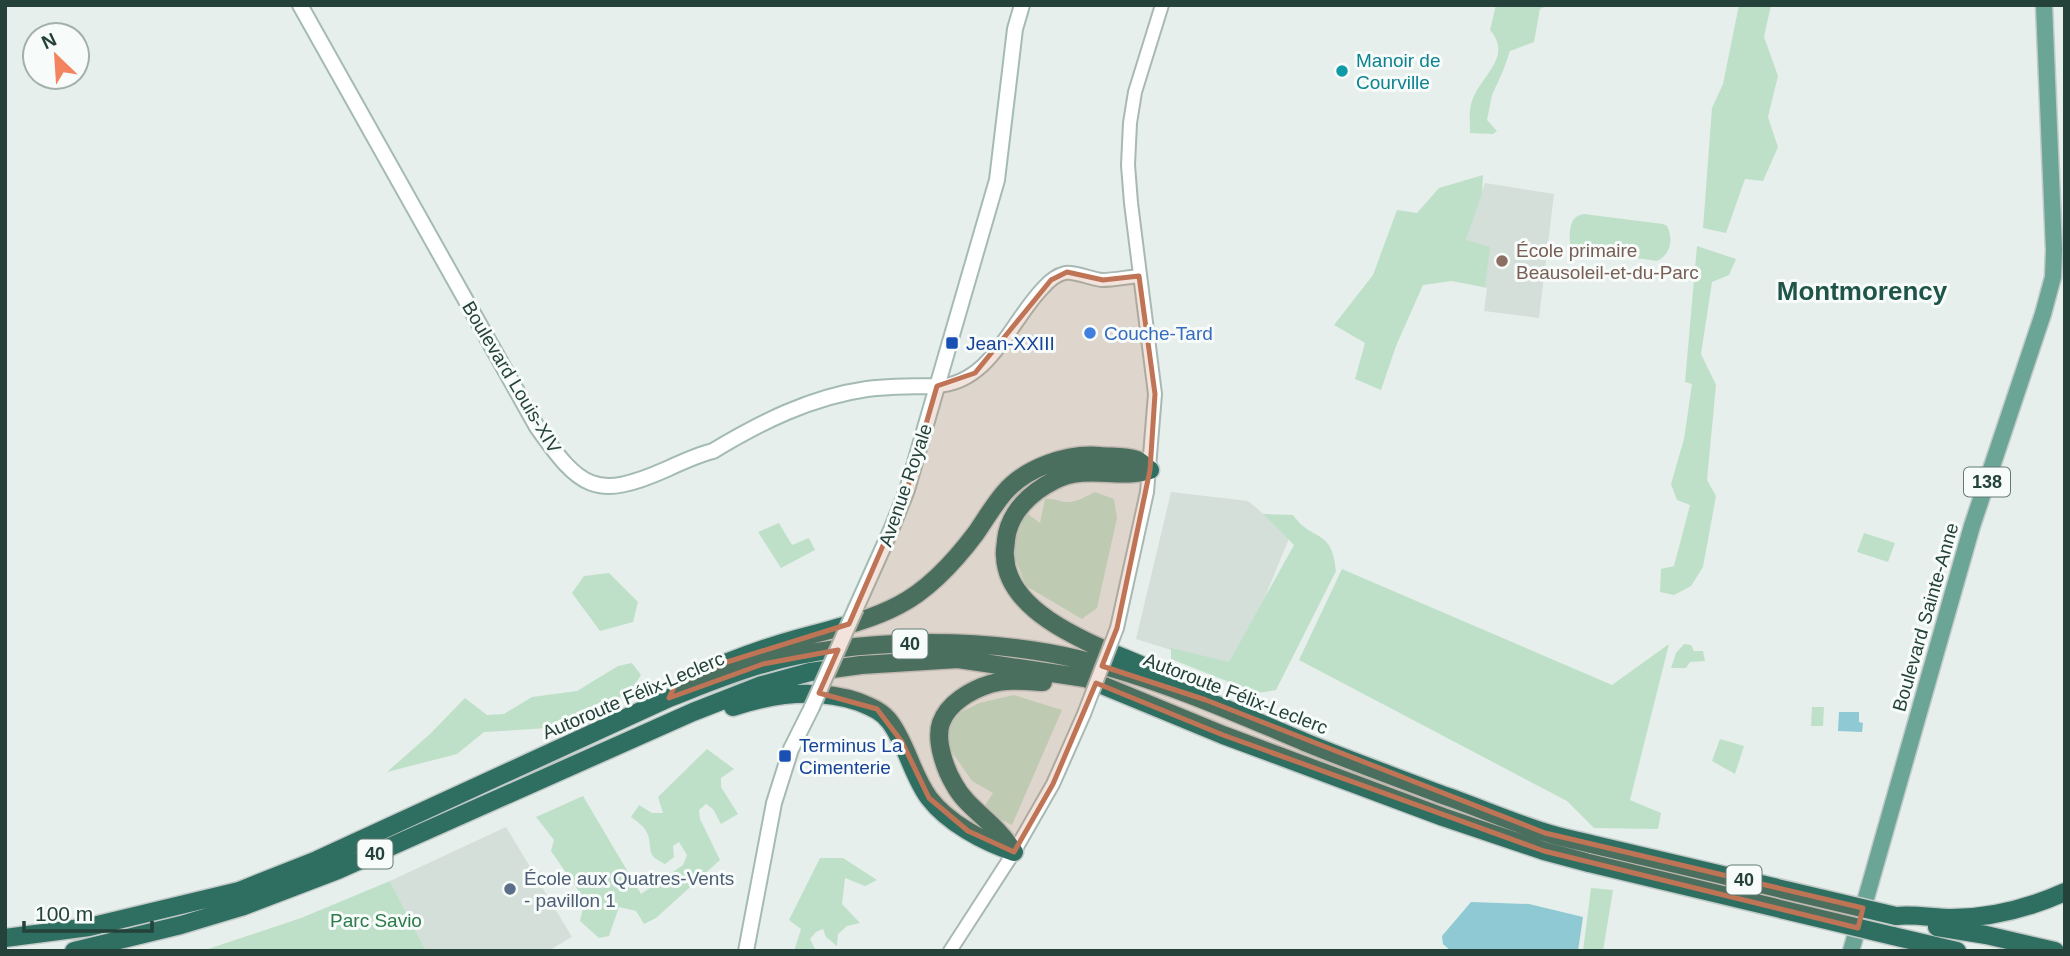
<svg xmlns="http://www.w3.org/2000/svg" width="2070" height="956" viewBox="0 0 2070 956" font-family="Helvetica,sans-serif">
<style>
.built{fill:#d4dfda}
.green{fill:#bfe0c8}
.water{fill:#8ec9d4}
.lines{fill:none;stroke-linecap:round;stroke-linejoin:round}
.tertiary-casing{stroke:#a8b8b2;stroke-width:16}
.secondary-casing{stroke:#a4bbb3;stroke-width:18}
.primary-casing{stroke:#c2cac8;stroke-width:19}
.motorway-casing{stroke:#c2cac8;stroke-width:21}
.tertiary{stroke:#fff;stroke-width:12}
.secondary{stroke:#fff;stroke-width:14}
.primary{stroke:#6aa596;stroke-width:16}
.motorway{stroke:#2f6f62;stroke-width:18}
.tertiary-bridge-casing{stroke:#a8b8b2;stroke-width:16;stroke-linecap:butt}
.secondary-bridge-casing{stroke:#a4bbb3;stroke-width:18;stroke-linecap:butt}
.motorway-bridge-casing{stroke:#c2cac8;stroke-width:21;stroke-linecap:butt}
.tertiary-bridge{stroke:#fff;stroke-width:12}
.secondary-bridge{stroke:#fff;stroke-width:14}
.motorway-bridge{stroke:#2f6f62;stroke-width:18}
.marked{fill:#c07456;fill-opacity:0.2;stroke:#c07456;stroke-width:5;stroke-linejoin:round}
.culture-dot{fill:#0f9aa8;stroke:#f7fbf9;stroke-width:2.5}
.education-dot{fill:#8d6e63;stroke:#f7fbf9;stroke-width:2.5}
.shop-dot{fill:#3f7fe0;stroke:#f7fbf9;stroke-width:2.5}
.transit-dot{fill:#1a4fb4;stroke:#f7fbf9;stroke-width:2.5}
.service-dot{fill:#5c6f8a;stroke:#f7fbf9;stroke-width:2.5}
.labels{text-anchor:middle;stroke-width:6;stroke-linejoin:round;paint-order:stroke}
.shield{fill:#f7fbf9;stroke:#637a73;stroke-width:2}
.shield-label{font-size:18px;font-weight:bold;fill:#24423a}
.culture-label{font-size:19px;fill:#0d838f;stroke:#f7fbf9;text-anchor:start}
.education-label{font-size:19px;fill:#785e54;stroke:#f7fbf9;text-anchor:start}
.shop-label{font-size:19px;fill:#366cbe;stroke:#f7fbf9;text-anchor:start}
.transit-label{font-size:19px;fill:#164399;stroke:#f7fbf9;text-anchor:start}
.street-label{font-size:19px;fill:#24423a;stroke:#f7fbf9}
.service-label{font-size:19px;fill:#4e5e75;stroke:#f7fbf9;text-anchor:start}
.park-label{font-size:19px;fill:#2d7a4b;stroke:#f7fbf9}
.district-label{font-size:26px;font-weight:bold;fill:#1f5548;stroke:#f7fbf9}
</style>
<rect width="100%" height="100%" fill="#e6efeb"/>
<path class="built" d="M1485 183 1554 194 1539 318 1484 311 1487 288 1452 281Z
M1171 492 1248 501 1290 536 1235 670 1136 639Z
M506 827 572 937 548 951H426L390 881Z"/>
<path class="green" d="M1496 5H1549L1540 9 1534 42 1510 51 1503 71 1492 95 1487 120 1497 131 1493 134 1470 133C1470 124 1469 113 1471 104 1479 76 1514 58 1490 30Z
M1739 5H1771L1764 37 1778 76 1768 117 1778 147 1763 181 1745 179 1726 233 1703 228 1712 108 1723 84Z
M1483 175 1482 194 1466 240 1490 247 1485 287 1452 281 1423 285 1396 346 1381 390 1355 379 1365 343 1334 325 1373 275 1397 210 1417 213 1439 188Z
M1584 214 1663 224 1667 226C1674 240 1670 255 1657 261L1571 248C1569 241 1569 225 1574 219 1576 216 1580 215 1584 214Z
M1697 246 1736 259 1729 275 1712 282 1701 354 1716 385 1707 480 1716 496 1703 567 1691 586 1674 595 1660 592 1661 569 1674 566 1690 505 1677 500 1671 484 1684 439 1692 384 1685 382Z
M1095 492 1114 499 1117 518 1097 608 1082 619 1026 586 1012 551 1024 517 1028 514 1040 523 1045 499C1054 498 1059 502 1067 502 1076 503 1086 496 1095 492Z
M1263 514 1293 515C1313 543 1332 527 1336 571L1276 690 1257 693 1171 659V648L1229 662 1294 545Z
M779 523 792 545 809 538 815 550 781 568 758 532Z
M1864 533 1895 543 1888 562 1857 552Z
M1342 569 1612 685 1669 644 1630 800 1661 813 1658 829 1594 828 1567 801 1299 660Z
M609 573 638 602 633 622 600 631 572 593 584 576Z
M1684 644 1691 645 1694 651H1703L1705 661 1690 662 1686 668H1671L1676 653Z
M632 663 641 675 629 693 548 728 484 732 457 754 387 772 430 734 465 698 487 715 504 714 532 697 577 691 618 666Z
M1014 695 1062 710 1012 825 982 810 993 793 972 781 952 752 945 733 959 713 979 703Z
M1812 707H1824L1823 726H1811Z
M1720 739 1744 746 1735 774 1712 761Z
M707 749 734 769 721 778V787L738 814 721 824 713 809 706 804 699 810 700 819 720 860 656 918 644 924 636 911 619 907 609 936 599 938 580 921 585 900 551 851 554 840 536 817 583 796 641 894 683 865 687 855 679 842 673 846 674 857 665 864C645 854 653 852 648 835 645 827 638 822 631 817L639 805 652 813H663L658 797Z
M820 858H843L877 880 865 886 845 878 842 904 860 923 847 926 838 934 837 946 826 937 823 929 816 932 810 939 816 951H794L801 929 789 920Z
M390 881 426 951H202L301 918Z
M1591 888 1613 890 1603 951H1583Z"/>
<path class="water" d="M1839 712H1859V722L1863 723 1862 732 1838 731Z
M1471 902 1529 904 1583 917 1578 951H1451L1443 944 1442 936Z"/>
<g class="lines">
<g class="tertiary-casing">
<path id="tertiary" d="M937 386C991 383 1010 322 1043 288 1049 281 1056 275 1065 273 1073 271 1092 279 1102 280 1114 280 1127 277 1139 276
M1117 628 1147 492 1155 394 1131 203 1128 165 1130 123 1135 92 1162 5
M950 951 1014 852 1053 784 1084 714"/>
</g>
<g class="secondary-casing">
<path id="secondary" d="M300 5 537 427C580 488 595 501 667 469 682 462 697 455 713 451 761 422 811 397 867 389 890 386 914 386 937 386
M856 608 891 530 907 490 997 180 1015 29 1022 5
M746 951 774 803 791 749 812 707"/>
</g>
<g class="primary-casing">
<path id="primary" d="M1851 951 1972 526 2043 314 2053 277 2054 250 2044 5"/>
</g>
<g class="motorway-casing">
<path id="motorway" d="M1150 470C1120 480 1087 464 1055 480 1031 492 1009 512 1006 540 1006 545 1004 551 1005 556 1007 618 1104 648 1150 669L1156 682
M688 679C719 665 750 653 782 643 821 631 863 624 899 605 930 589 955 561 976 533 985 520 993 506 1004 493 1025 468 1067 453 1100 456 1111 457 1126 456 1137 460 1141 462 1146 467 1150 470
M733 707C775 693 817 688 859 702 871 707 882 711 890 722 907 745 912 775 929 798 948 823 984 842 1014 852
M1014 852C1010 847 1006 840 1001 835 986 817 965 805 954 784 945 769 935 740 941 723 948 703 971 690 990 684 1006 679 1026 681 1043 682
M1896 916C1915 914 1933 918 1952 918 1992 918 2029 908 2065 892
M1937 927 1986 935 2055 951
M1893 936 1957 951
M5 938 89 927 239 891 317 860 669 698C700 686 731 673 763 664 857 637 984 637 1078 659 1157 678 1232 711 1307 743 1351 761 1396 777 1440 794 1475 806 1509 821 1544 832 1559 837 1575 840 1591 844
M74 951 181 925 241 907 338 870 693 712 762 685 810 672 861 665 958 659 1085 678 1223 735 1443 817 1544 851 1589 863"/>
</g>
<use href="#tertiary" class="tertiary"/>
<use href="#secondary" class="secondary"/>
<use href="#primary" class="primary"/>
<use href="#motorway" class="motorway"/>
<g class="tertiary-bridge-casing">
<path id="tertiary-bridge" d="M1084 714 1117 628"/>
</g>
<g class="secondary-bridge-casing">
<path id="secondary-bridge" d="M812 707 856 608"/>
</g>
<g class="motorway-bridge-casing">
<path id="motorway-bridge" d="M1591 844 1896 916
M1589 863 1893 936"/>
</g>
<use href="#tertiary-bridge" class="tertiary-bridge"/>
<use href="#secondary-bridge" class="secondary-bridge"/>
<use href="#motorway-bridge" class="motorway-bridge"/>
</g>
<path class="marked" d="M1067 272 1103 280 1139 276 1155 394 1150 470 1117 628 1102 666 1206 700 1545 833 1863 908 1858 928 1544 851 1223 735 1096 683 1053 784 1014 852 968 831 929 798 902 742 877 709 819 693 838 650 763 664 669 698 675 685 727 662 849 624 907 490 937 386 975 373 1051 280Z"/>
<circle class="culture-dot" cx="1342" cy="71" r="7"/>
<circle class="education-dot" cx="1502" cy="261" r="7"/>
<circle class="shop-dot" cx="1090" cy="333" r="7"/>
<g class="transit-dot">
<rect x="945" y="336" width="14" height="14" rx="3.5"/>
<rect x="778" y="749" width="14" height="14" rx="3.5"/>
</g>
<circle class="service-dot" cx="510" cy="889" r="7"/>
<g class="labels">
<g class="shield">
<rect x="1964" y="467.5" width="46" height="29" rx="5"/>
<rect x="892.5" y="629.5" width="35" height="29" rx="5"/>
<rect x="357.5" y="839.5" width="35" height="29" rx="5"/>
<rect x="1726.5" y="865.5" width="35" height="29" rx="5"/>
</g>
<g class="shield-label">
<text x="1987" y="488">138</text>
<text x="910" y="650">40</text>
<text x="375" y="860">40</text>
<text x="1744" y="886">40</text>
</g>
<g class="culture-label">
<text x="1356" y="67">Manoir de<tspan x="1356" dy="22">Courville</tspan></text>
</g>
<g class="education-label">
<text x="1516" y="257">École primaire<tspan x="1516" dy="22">Beausoleil-et-du-Parc</tspan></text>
</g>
<g class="shop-label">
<text x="1104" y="340">Couche-Tard</text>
</g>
<g class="transit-label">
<text x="966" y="350">Jean-XXIII</text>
<text x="799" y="752">Terminus La<tspan x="799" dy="22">Cimenterie</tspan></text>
</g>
<g class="street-label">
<text transform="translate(512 377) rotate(59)" y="7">Boulevard Louis-XIV</text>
<text transform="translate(905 485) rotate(-71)" y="7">Avenue Royale</text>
<text transform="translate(1925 617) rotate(-74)" y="7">Boulevard Sainte-Anne</text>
<text transform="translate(1236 693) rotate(21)" y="7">Autoroute Félix-Leclerc</text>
<text transform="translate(633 695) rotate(-23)" y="7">Autoroute Félix-Leclerc</text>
</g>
<g class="service-label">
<text x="524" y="885">École aux Quatres-Vents<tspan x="524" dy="22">- pavillon 1</tspan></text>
</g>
<g class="park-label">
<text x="376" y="927">Parc Savio</text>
</g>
<g class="district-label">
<text x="1862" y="300">Montmorency</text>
</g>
</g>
<rect width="2070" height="956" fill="none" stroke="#24423a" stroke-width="14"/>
<g transform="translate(56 56) rotate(335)"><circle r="33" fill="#f7fbf9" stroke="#a3b1ad" stroke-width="2"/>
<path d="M0-5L12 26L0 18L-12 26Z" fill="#f4845f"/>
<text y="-10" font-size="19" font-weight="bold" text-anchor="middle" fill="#24423a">N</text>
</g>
<path d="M24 921v10h128v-10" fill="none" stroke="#24423a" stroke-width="3.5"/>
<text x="35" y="921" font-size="21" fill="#24423a" stroke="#f7fbf9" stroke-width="5" paint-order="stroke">100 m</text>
</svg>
